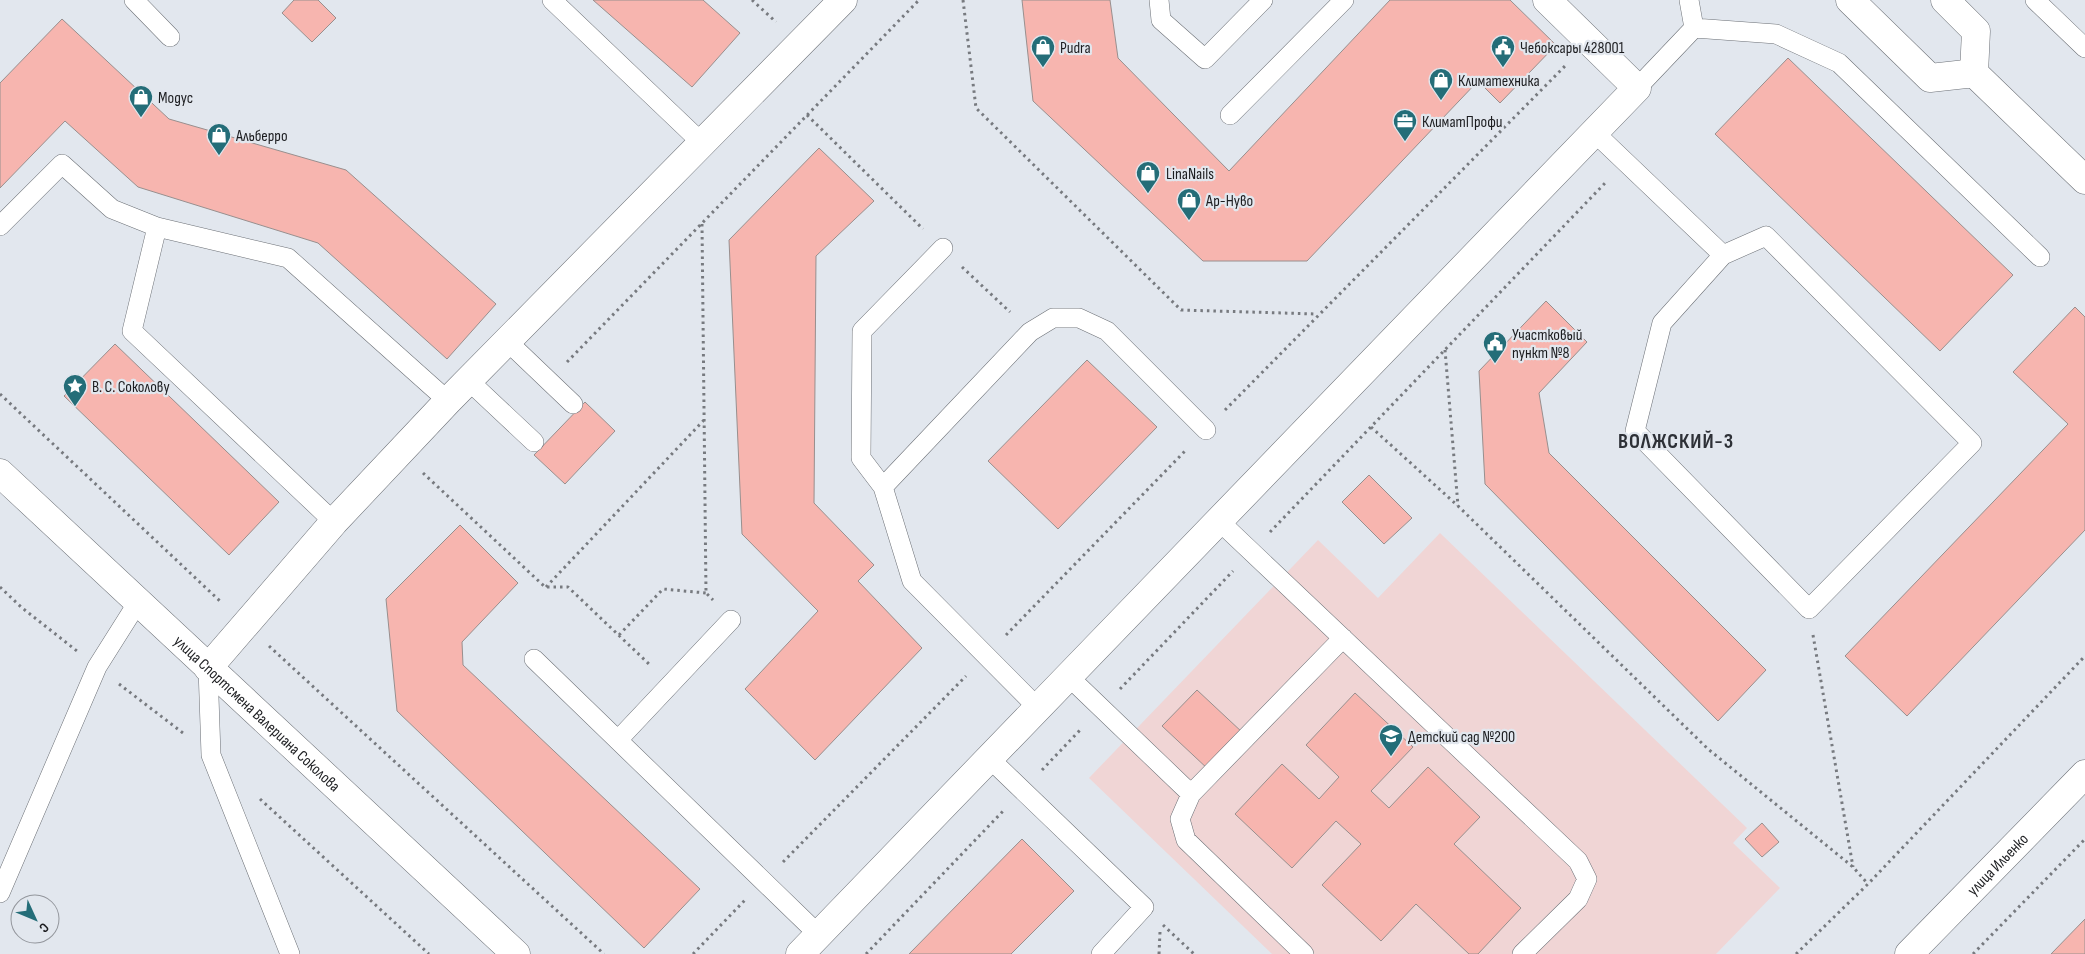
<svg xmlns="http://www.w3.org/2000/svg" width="2085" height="954" viewBox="0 0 2085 954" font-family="'Sofia Sans Condensed',sans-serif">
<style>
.education{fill:#f0d5d5}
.building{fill:#f7b5af;stroke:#988f8e}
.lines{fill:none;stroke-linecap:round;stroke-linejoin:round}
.service-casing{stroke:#6c7076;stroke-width:20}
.pedestrian-casing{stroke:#6c7076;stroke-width:29}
.minor-casing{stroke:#6c7076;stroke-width:29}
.path{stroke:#777a7f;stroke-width:3;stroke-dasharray:2.5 4;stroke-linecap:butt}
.service{stroke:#fff;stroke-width:19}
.pedestrian{stroke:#fff;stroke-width:28}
.minor{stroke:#fff;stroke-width:28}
.labels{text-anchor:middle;stroke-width:4.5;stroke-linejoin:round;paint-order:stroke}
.poi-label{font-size:16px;fill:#1c1d20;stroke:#e2e7ee;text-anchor:start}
.street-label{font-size:16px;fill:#1c1d20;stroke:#e2e7ee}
.district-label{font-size:21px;font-weight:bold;letter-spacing:1px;fill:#2e3137;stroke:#e2e7ee}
</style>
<rect width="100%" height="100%" fill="#e2e7ee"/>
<path class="education" d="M1440 533 1747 828 1733 843 1780 888 1716 954H1272L1089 778 1318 540 1378 598Z"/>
<path class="building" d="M294 0H318L336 18 312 42 282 13Z
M593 0H703L740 33 692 87Z
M1022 0H1110L1118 58 1229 171 1390 0H1510L1556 45 1500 103 1478 81 1307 261H1203L1033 101Z
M62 19 169 119 346 170 496 304 447 359 318 243 138 187 65 121 0 188V83Z
M1788 58 2013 275 1940 351 1715 134Z
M819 148 874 201 816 256 814 503 874 565 858 581 922 648 815 760 745 689 818 611 742 534 729 240Z
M1546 301 1587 342 1539 393 1549 453 1766 670 1718 721 1485 484 1479 371Z
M2075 307 2085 317V530L1907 716 1845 656 2068 424 2013 372Z
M115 344 279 502 229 555 64 396Z
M1087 360 1157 427 1058 529 988 461Z
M585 402 615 431 565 484 534 455Z
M1369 475 1412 518 1384 544 1342 502Z
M460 525 518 583 462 642 463 665 700 889 644 948 397 711 386 599Z
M1197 690 1243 733 1209 770 1162 726Z
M1355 693 1413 747 1371 791 1389 808 1428 767 1480 817 1454 844 1521 908 1478 954H1469L1416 904 1381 941 1322 885 1361 844 1336 821 1292 868 1235 814 1282 764 1319 799 1339 777 1306 745Z
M1762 823 1779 842 1762 857 1745 839Z
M1022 839 1074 891 1011 954H909Z
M2085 919V954H2051Z"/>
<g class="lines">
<g class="service-casing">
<path id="service" d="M134 0 170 37
M552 0 702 143
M1159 0 1161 20 1205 59 1263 0
M1689 0 1694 28
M2035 0 2085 48
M1694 28 1776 34 1839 63 2040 257
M1637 88 1694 28
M1230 115 1344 0
M1594 132 1723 255 1766 236 1972 443 1809 609 1635 431 1662 323 1723 255
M0 226 62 164 112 209 157 227 288 258 448 401
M157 227 132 331 334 522
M943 248 862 331 861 458 883 487 912 581 1038 708
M507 341 573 404
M469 381 534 442
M883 487 1030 332 1053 318H1079L1107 331 1206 430
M1218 520 1578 861 1587 879 1578 899 1522 954
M534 659 819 935
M208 668 211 755 290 954
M1068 676 1191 794
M618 740 731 620
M989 758 1144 907 1101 954
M0 893 97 667 138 602
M1304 954 1186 840 1180 819 1191 794 1343 638"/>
</g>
<g class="pedestrian-casing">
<path id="pedestrian" d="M1850 0 1930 78 1975 73
M1945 0 1976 31 1974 73 2085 180"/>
</g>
<g class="minor-casing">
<g id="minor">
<path id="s1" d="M0 473 516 954"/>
<path d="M208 668 334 522 448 401 843 0"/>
<path d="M800 954 1637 88 1547 0"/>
<path id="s2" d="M1909 954 2085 774"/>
</g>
</g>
<path class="path" d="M752 0 776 22
M963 0 976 108 1181 310 1317 314
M807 115 923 229
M702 224 706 593 713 600
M962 267 1010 312
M1445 350 1458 506
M567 362 919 0
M0 394 222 603
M1225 410 1567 64
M1371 427 1458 506 1708 749 1853 867 1868 884
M423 473 545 587H568L650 665
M1270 532 1607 181
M0 587 21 607 77 651
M546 587 704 420
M619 635 663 589 706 593
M1006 635 1186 450
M1813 635 1853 867
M269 646 604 954
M119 684 183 733
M1120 689 1233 571
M1042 770 1082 728
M260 799 429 954
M783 862 966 676
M1163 925 1194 954
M693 954 745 900
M866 954 1005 809
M1159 954 1160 932
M1796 954 1868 884 2085 656
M1973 954 2085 839"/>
<use href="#service" class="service"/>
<use href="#pedestrian" class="pedestrian"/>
<use href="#minor" class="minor"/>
</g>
<defs>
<g id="shop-pin" transform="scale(1.25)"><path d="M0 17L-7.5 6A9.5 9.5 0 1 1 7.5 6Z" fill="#246d78" stroke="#e2e7ee"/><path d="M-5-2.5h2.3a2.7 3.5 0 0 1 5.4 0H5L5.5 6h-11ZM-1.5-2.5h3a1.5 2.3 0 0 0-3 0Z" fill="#fff"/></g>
<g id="civic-pin" transform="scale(1.25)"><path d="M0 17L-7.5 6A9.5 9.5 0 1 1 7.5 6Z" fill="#246d78" stroke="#e2e7ee"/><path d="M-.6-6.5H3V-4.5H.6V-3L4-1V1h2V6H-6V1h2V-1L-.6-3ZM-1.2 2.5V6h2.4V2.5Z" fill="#fff"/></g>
<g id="office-pin" transform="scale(1.25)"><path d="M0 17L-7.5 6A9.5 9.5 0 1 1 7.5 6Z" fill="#246d78" stroke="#e2e7ee"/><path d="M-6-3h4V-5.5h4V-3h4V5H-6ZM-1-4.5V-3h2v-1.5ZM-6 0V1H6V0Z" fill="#fff"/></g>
<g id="sight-pin" transform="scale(1.25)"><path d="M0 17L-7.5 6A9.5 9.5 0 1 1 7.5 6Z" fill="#246d78" stroke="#e2e7ee"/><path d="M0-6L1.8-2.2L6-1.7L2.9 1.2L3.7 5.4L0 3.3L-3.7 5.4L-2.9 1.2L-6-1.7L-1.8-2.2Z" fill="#fff"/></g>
<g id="school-pin" transform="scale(1.25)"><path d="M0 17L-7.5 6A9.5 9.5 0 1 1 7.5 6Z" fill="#246d78" stroke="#e2e7ee"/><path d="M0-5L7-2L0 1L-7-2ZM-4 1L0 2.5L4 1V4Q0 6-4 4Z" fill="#fff"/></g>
</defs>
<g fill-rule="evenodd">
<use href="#shop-pin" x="1043" y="47"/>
<use href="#civic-pin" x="1503" y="47"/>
<use href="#shop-pin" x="1441" y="80"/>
<use href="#shop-pin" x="141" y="97"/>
<use href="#office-pin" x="1405" y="121"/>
<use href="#shop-pin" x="219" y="135"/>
<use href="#shop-pin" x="1148" y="173"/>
<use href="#shop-pin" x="1189" y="200"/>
<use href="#civic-pin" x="1495" y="343"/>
<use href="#sight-pin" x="75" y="386"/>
<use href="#school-pin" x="1391" y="736"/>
</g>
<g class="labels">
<g class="poi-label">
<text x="1060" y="53">Pudra</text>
<text x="1520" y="53">Чебоксары 428001</text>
<text x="1458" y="86">Климатехника</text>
<text x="158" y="103">Модус</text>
<text x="1422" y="127">КлиматПрофи</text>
<text x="236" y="141">Альберро</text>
<text x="1166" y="179">LinaNails</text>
<text x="1206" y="206">Ар-Нуво</text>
<text x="1512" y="340">Участковый<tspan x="1512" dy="18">пункт №8</tspan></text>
<text x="92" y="392">В. С. Соколову</text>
<text x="1408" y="742">Детский сад №200</text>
</g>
<g class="street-label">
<text dy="6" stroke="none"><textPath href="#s1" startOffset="352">улица Спортсмена Валериана Соколова</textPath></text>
<text dy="6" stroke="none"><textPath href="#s2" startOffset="126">улица Ильенко</textPath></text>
</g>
<g class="district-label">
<text x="1676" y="448">ВОЛЖСКИЙ-3</text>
</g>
</g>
<g transform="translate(35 919) rotate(134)"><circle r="24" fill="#e2e7ee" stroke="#93969c"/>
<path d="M0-4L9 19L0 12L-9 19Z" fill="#246d78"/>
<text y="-8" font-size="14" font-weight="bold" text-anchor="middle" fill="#1c1d20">С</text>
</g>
</svg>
